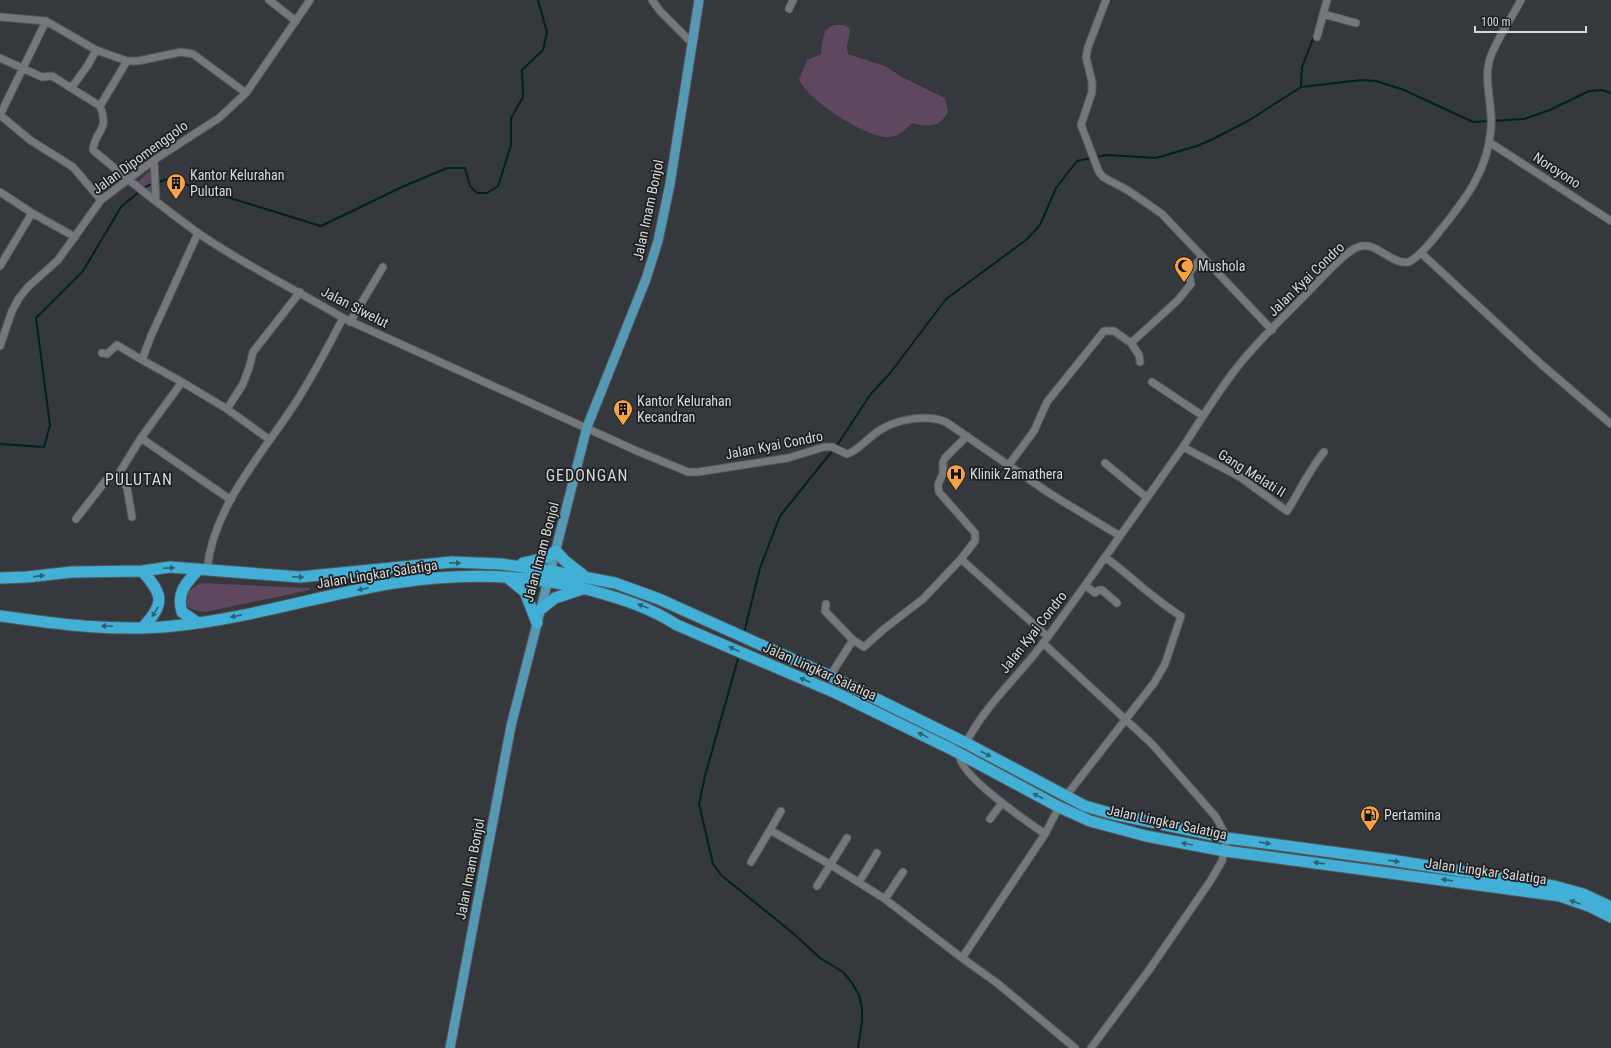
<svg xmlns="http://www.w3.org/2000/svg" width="1611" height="1048" viewBox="0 0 1611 1048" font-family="'Roboto Condensed',sans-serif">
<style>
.green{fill:#5f475f}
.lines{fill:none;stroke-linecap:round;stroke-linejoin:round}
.stream{stroke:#002221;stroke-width:2}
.minor-casing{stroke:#54565a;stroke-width:9}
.major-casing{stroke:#54565a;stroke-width:11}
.highway-casing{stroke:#54565a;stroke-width:13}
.minor{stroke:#74777b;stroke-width:7}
.major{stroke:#5599b2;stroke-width:9}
.highway{stroke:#41afd6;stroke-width:11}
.oneway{fill:#2e6072}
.labels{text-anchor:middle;stroke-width:3.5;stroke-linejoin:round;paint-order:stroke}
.street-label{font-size:14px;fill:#d6d8da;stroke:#1e1f21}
.poi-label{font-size:14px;fill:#d6d8da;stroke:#1e1f21;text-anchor:start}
.quarter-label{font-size:16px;letter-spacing:1px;fill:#d6d8da;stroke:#1e1f21}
</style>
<rect width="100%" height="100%" fill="#35383c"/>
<path class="green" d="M835 25H844L850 28C850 38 845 45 848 54L885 66 902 77 945 98 948 112C940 128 927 127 912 123 905 130 900 136 889 137 867 139 806 99 799 79L807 60 821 54C823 41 821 29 835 25Z
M148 172 152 173 153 195 137 183Z
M200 583 310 588V590L205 612 191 609 186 605 189 591Z"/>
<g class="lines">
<path class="stream" d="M1301 87 1302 67 1314 36
M1096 157 1107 155 1156 158 1197 146 1211 140 1248 121 1301 87 1362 80 1376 81 1404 90 1473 122 1524 119 1550 110 1589 91 1602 90 1611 93
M158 182 168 179 321 226 402 187 447 168H465L470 186 477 193H487L498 186 511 145V118L523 97 522 70 543 50 547 32 538 0
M143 188 154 183
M0 444 44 447 50 425 36 318 83 271 121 207 140 191
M836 447 870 395 891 372 946 299 1026 240 1040 225 1056 188 1077 161 1091 158
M744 633 760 568 780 516 833 450
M739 655 705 776 699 804 713 864 721 875 794 934 820 958 843 972 852 983 859 995 862 1008V1022L858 1048"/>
<g class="minor-casing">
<path id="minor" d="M269 0 296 21
M652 0 660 11 692 43
M1106 0 1088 47 1086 57 1092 82V92L1081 125 1099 172 1103 177 1129 191 1162 214 1272 330
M789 9 793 0
M1323 14 1356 23
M0 17 46 21 96 50 127 61H138L181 52 193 54 246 93
M1317 37 1327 0
M0 58 42 77 52 76 100 106
M127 61 100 106C110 132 95 129 93 150 127 179 162 207 198 233 244 265 295 289 343 318L637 451 688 472H698L788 458 824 447H832L847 454C860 450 868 437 880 430 898 419 926 414 946 422L1049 493 1120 536
M72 87 88 65 96 50
M0 115 30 140 73 167 101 200
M0 115 46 21
M1489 142 1611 221
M154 160 156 201
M0 192 32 213 75 237
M1421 253 1542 365 1611 424
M0 266 32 213
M350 322 383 267
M1131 343 1139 355 1140 362
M0 346 12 311 19 298 28 287 58 260 101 200 154 160 219 118 246 93 310 0
M102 353 107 354 117 345 142 360
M182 382 227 409 270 440
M1152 382 1203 416
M227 409 243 384 249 368 253 352 300 292
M967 436 945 458 943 462V473L938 485 939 492 975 533V541L961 559 1048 637
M141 438 231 500
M1183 447 1240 477 1287 511C1300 491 1309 470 1324 452
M1105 463 1146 497
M1008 466 1034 431 1047 402 1104 331H1114L1131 343 1178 300 1191 284 1189 273 1202 257
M118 475 127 488 132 517
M76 519 107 479 118 475 141 438 182 382 142 360 151 336 198 233
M207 570C213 508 259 458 292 408 311 380 327 349 343 318
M1085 585 1095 593 1099 590H1102L1117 603
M826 604 825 611 853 640 864 647 884 629 923 599 961 559
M1043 643 1152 744 1216 817 1227 838 1222 861 1211 880 1149 970 1091 1048
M830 676 853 640
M966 743C985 705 1019 676 1044 642 1091 578 1137 512 1183 447 1198 424 1213 400 1229 378 1252 346 1282 319 1309 291 1320 280 1344 252 1358 247 1376 240 1390 265 1409 262 1422 254 1430 243 1439 232 1465 200 1488 171 1491 128 1493 106 1484 84 1489 62 1494 42 1512 18 1521 0
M960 754C954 772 1029 823 1045 834
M1066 796 1154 683 1165 664 1181 616C1153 599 1131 576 1105 557
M1059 807 1045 834 962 958 997 983 1075 1048
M990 819 1002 803
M770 830 781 811
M751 862 770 830 831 865 885 899 962 958
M859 882 877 853
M817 886 847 838
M885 899 903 872"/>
</g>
<g class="major-casing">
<path id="major" d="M450 1048 511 726 587 427 646 279 658 241 670 184 699 0"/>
</g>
<g class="highway-casing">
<path id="highway" d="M523 563 545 558 556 551 564 560 583 575
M0 578 27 577 72 572 142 571 170 567 300 577 452 562 501 564 551 571 615 583 659 599 830 676 966 743 1085 806 1113 814 1227 838 1391 860 1554 886 1583 894 1611 907
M508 578 525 592 537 623
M541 609 555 598 582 589
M0 616C56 624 116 632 173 626 248 619 320 595 394 583 458 573 527 574 590 590 622 599 649 607 677 625L836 693 951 749 1059 807 1090 821 1146 836 1225 851 1560 896 1589 906 1611 917
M198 623 182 612C176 593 186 583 198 570
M142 628C165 604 164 595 142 571"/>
</g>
<use href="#minor" class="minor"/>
<use href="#major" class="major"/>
<use href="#highway" class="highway"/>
</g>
<defs><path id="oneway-solid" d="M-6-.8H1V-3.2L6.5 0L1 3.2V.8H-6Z"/></defs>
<g class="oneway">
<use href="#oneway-solid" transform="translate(455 563) rotate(1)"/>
<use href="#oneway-solid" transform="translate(169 568) rotate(-2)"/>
<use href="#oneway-solid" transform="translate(39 576) rotate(-7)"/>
<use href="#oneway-solid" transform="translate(298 577) rotate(2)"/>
<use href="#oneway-solid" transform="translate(363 589) rotate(169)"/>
<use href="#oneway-solid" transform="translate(643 606) rotate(-159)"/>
<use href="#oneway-solid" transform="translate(155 612) rotate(121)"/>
<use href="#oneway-solid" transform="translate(236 616) rotate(169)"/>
<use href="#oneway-solid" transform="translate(107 626) rotate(-178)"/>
<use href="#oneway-solid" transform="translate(734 649) rotate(-156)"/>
<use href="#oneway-solid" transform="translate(805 680) rotate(-157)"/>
<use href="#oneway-solid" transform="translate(923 735) rotate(-154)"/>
<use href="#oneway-solid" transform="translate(986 754) rotate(28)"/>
<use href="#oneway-solid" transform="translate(1038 796) rotate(-152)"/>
<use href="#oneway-solid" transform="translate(1265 843) rotate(8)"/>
<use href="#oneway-solid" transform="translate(1187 844) rotate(-170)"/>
<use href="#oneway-solid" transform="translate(1394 861) rotate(8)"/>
<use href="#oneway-solid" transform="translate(1319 863) rotate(-172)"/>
<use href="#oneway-solid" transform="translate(1447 880) rotate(-172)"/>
<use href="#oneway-solid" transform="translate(1575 902) rotate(-161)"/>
</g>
<defs>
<g id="building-pin" transform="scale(1)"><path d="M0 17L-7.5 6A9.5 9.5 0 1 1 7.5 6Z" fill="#f5a345" stroke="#1e1f21"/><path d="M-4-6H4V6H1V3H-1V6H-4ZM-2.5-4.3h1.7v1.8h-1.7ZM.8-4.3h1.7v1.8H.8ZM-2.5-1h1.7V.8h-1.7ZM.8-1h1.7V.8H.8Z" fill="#111"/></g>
<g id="mosque-pin" transform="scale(1)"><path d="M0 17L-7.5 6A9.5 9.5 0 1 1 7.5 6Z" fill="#f5a345" stroke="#1e1f21"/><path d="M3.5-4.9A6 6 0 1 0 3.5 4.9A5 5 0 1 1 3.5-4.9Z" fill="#111"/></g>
<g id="hospital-pin" transform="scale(1)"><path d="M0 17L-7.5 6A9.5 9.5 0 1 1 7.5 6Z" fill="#f5a345" stroke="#1e1f21"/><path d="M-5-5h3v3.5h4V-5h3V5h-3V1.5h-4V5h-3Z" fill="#111"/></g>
<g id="fuel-pin" transform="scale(1)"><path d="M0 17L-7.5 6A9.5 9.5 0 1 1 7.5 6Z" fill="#f5a345" stroke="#1e1f21"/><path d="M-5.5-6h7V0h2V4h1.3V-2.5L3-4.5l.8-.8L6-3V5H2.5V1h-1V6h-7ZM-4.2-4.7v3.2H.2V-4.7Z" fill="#111"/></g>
</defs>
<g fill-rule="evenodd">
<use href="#building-pin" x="176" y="183"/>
<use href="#mosque-pin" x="1184" y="266"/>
<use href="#building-pin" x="623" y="409"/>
<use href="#hospital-pin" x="956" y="474"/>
<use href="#fuel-pin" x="1370" y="815"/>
</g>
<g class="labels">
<g class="street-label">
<text transform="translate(140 157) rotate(-36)" y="5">Jalan Dipomenggolo</text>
<text transform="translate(1557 170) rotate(33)" y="5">Noroyono</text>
<text transform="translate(648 210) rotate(-78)" y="5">Jalan Imam Bonjol</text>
<text transform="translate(1306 279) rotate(-44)" y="5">Jalan Kyai Condro</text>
<text transform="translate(355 307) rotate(27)" y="5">Jalan Siwelut</text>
<text transform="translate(774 445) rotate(-11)" y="5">Jalan Kyai Condro</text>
<text transform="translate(1252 473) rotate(32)" y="5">Gang Melati II</text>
<text transform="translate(541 552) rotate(-75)" y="5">Jalan Imam Bonjol</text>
<text transform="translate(377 574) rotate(-9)" y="5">Jalan Lingkar Salatiga</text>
<text transform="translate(1033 632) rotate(-52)" y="5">Jalan Kyai Condro</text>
<text transform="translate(820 671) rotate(24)" y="5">Jalan Lingkar Salatiga</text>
<text transform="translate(1167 822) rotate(12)" y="5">Jalan Lingkar Salatiga</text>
<text transform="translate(470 869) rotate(-79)" y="5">Jalan Imam Bonjol</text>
<text transform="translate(1486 871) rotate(8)" y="5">Jalan Lingkar Salatiga</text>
</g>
<g class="poi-label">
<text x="190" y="180">Kantor Kelurahan<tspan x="190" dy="16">Pulutan</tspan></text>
<text x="1198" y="271">Mushola</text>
<text x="637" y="406">Kantor Kelurahan<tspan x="637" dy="16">Kecandran</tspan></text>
<text x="970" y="479">Klinik Zamathera</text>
<text x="1384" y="820">Pertamina</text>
</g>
<g class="quarter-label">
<text x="587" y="481">GEDONGAN</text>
<text x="139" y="485">PULUTAN</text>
</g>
</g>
<path d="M1475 26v6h111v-6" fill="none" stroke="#d6d8da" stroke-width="2"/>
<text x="1481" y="26" font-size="12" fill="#d6d8da" stroke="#1e1f21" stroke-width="3" paint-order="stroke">100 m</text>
</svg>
